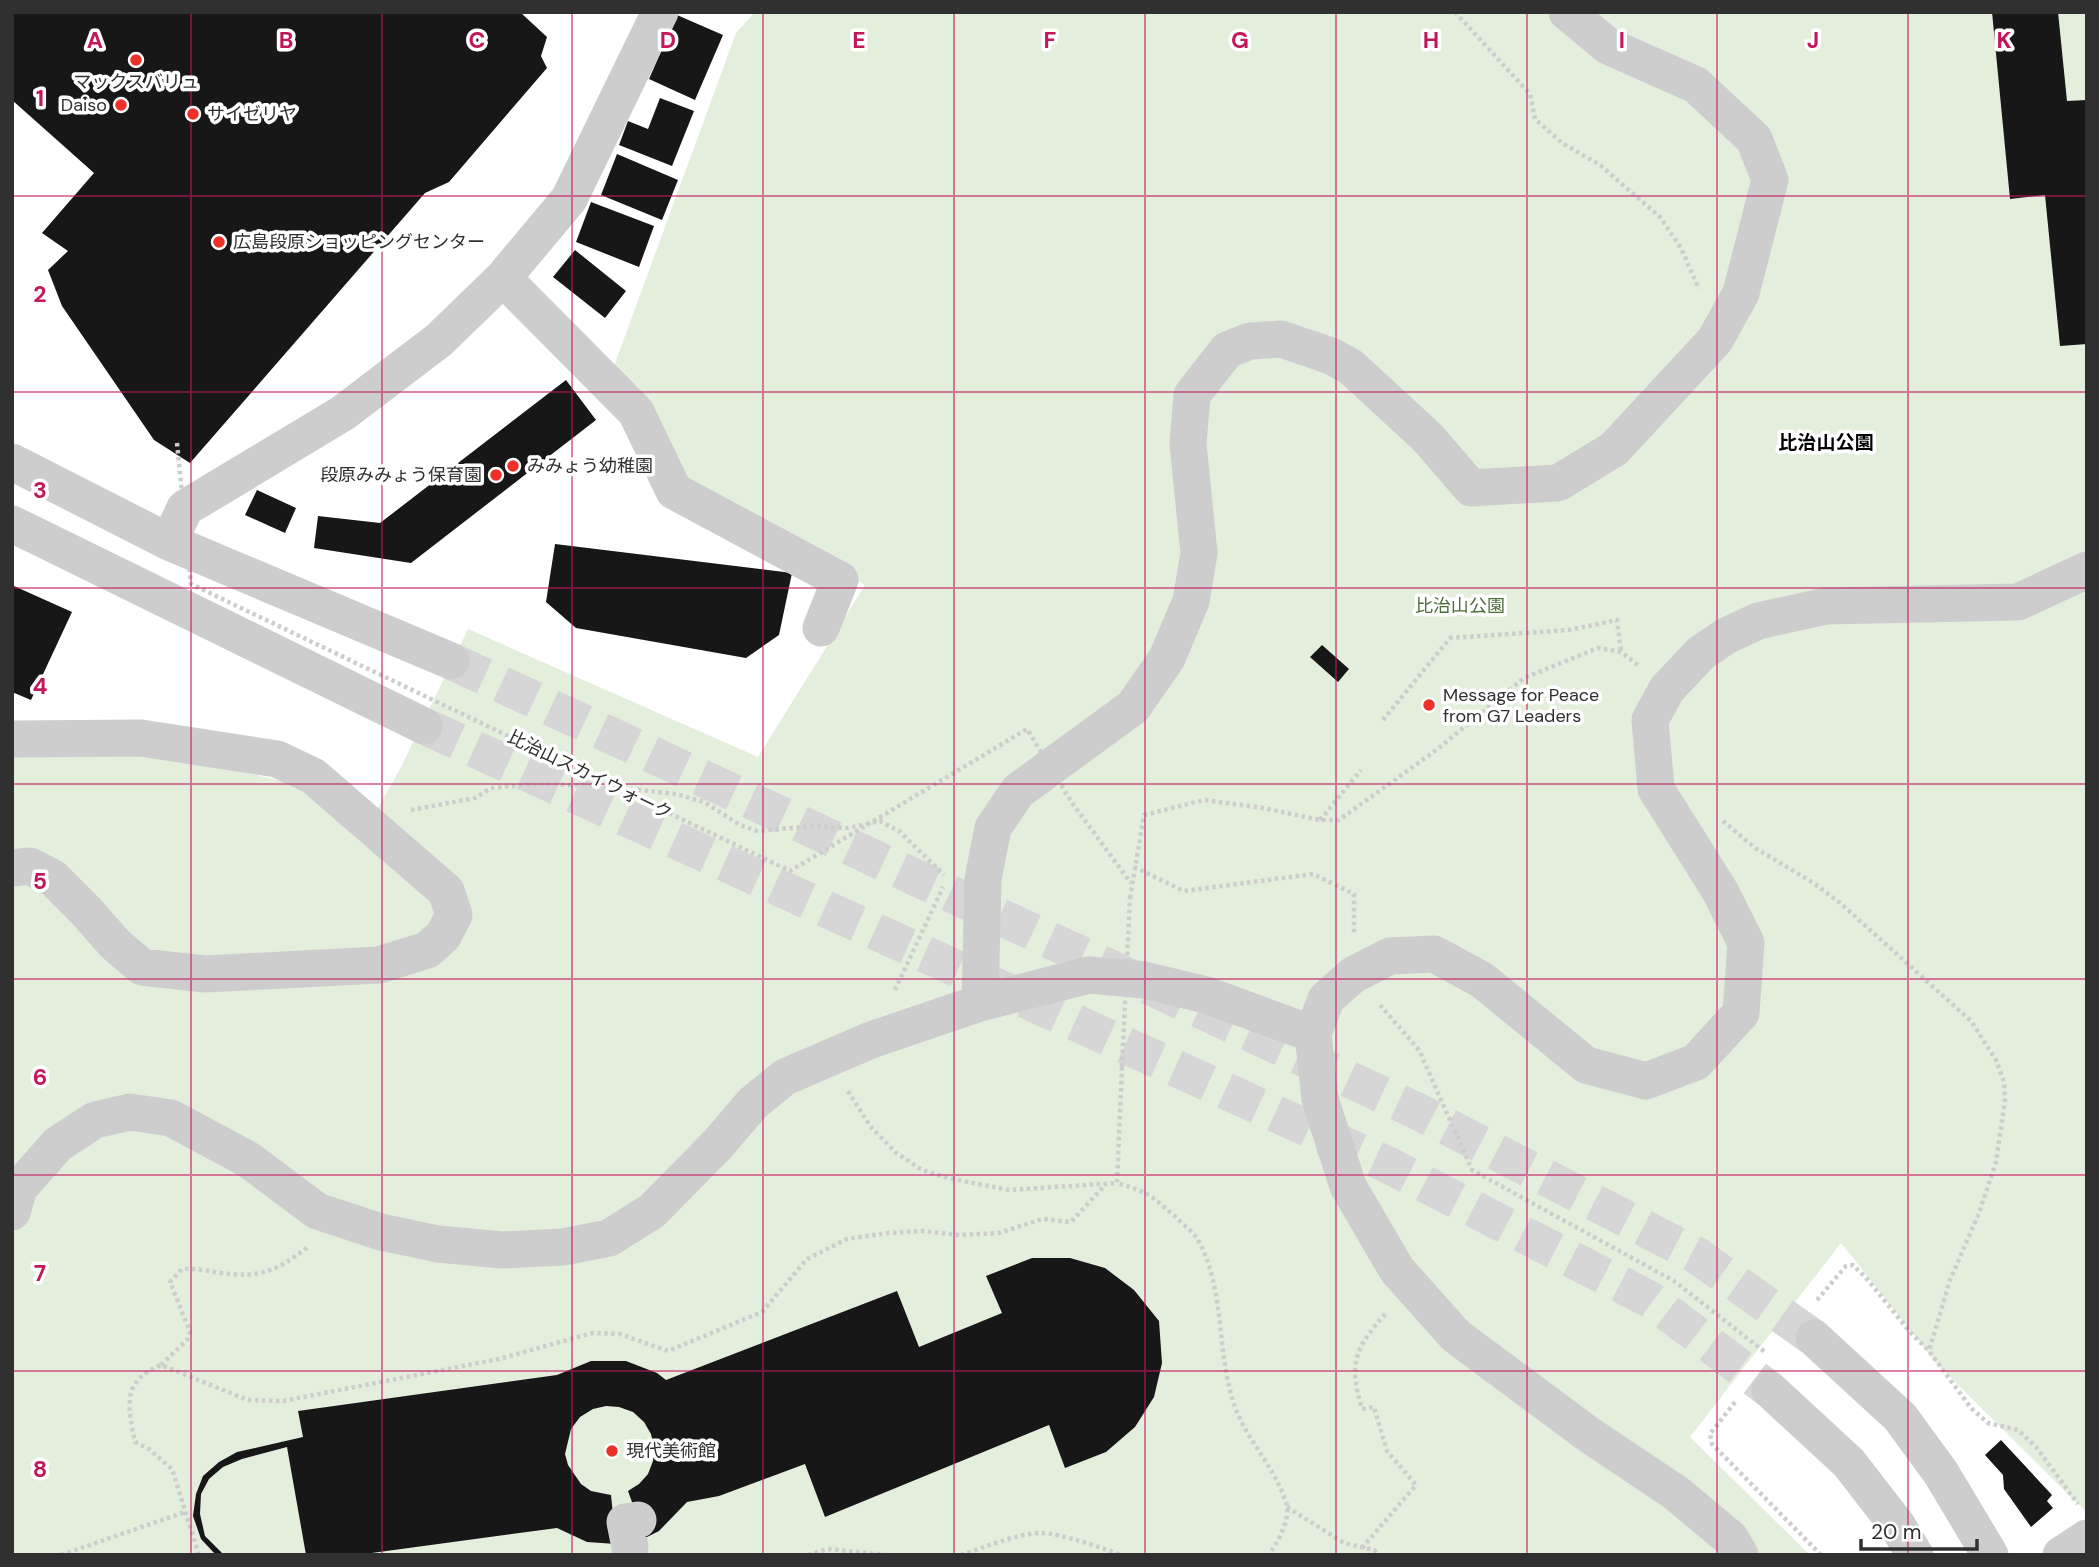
<svg xmlns="http://www.w3.org/2000/svg" width="2099" height="1567" viewBox="0 0 2099 1567" font-family="'DM Sans','Noto Sans JP',sans-serif">
<style>
.green{fill:#e4eedd}
.building{fill:#171717}
.lines{fill:none;stroke-linecap:round;stroke-linejoin:round}
.minor-tunnel{stroke:#d6d6d6;stroke-width:37;stroke-dasharray:37 18;stroke-linecap:butt}
.path{stroke:#cdcdcd;stroke-width:4.5;stroke-dasharray:3.5 3.5;stroke-linecap:butt}
.minor{stroke:#cdcdcd;stroke-width:37}
.path-bridge{stroke:#cdcdcd;stroke-width:4.5;stroke-dasharray:3.5 3.5;stroke-linecap:butt}
.grid{fill:none;stroke:#c2185b;stroke-width:2;stroke-opacity:0.55}
.poi-dot{fill:#ee302b;stroke:#fff;stroke-width:2.5}
.labels{text-anchor:middle;stroke-width:7;stroke-linejoin:round;paint-order:stroke}
.poi-label{font-size:18px;fill:#303030;stroke:#fff;text-anchor:start}
.park-label{font-size:18px;fill:#4d6e3a;stroke:#fff}
.street-label{font-size:18px;fill:#303030;stroke:#fff}
.neighbourhood-label{font-size:19px;font-weight:bold;fill:#000;stroke:#fff}
.grid-label{font-size:23px;text-anchor:middle;font-weight:bold;fill:#c2185b;stroke:#fff;stroke-width:7;stroke-linejoin:round;paint-order:stroke}
</style>
<rect width="100%" height="100%" fill="#fff"/>
<path class="green" d="M755 12H2087V1513L1937 1364 1841 1243 1690 1437 1810 1555H12V756L170 755 304 786 361 838 400 769 468 629 758 757 865 585 679 481 614 366 736 33Z"/>
<path class="building" d="M12 12H520L547 37 541 56 547 68 449 182 425 193 190 463 154 440 62 306 48 270 68 251 42 233 94 173 12 100Z
M1992 12H2058L2067 101 2087 100V344L2060 346 2045 195 2010 199Z
M677 15 723 35 695 100 649 79Z
M660 98 694 111 672 166 619 145 628 121 648 129Z
M617 154 678 180 662 220 601 195Z
M591 202 654 226 639 267 576 242Z
M575 250 626 291 605 318 553 277Z
M566 380 596 420 411 563 314 548 318 516 380 523Z
M257 490 296 508 285 533 245 515Z
M555 544 792 573 779 635 746 658 576 628 546 602Z
M14 586 72 612 31 700 12 692V591Z
M1322 645 1349 669 1338 682 1310 657Z
M1032 1258H1070L1105 1268 1134 1290 1159 1321 1162 1363 1154 1397 1135 1427 1106 1452 1065 1468 1049 1425 825 1517 805 1464 719 1496 687 1502 659 1531 645 1538 628 1491 639 1484 648 1474 653 1461 654 1447 651 1434 644 1422 633 1412 619 1407 606 1406 593 1409 580 1417 571 1429 565 1454 568 1465 581 1484 591 1491 611 1495 616 1544 587 1542 557 1528 357 1555H306L287 1447 242 1459 223 1467 209 1479 201 1494 200 1514 205 1536 224 1555H216L201 1539 193 1516 196 1494 203 1476 219 1462 237 1452 303 1437 298 1411 557 1375 591 1361H626L657 1373 666 1380 897 1291 919 1347 1002 1313 986 1276Z
M2001 1440 2052 1495 2047 1501 2053 1508 2031 1527 2004 1489 2003 1475 1985 1455Z"/>
<g class="lines">
<path class="minor-tunnel" d="M451 661 1415 1110 1696 1255 1814 1338
M424 726 1386 1164 1651 1300 1770 1390"/>
<path class="path" d="M1455 12 1530 94 1535 119 1562 143 1600 165 1660 217 1681 248 1699 289
M1383 720 1450 638 1569 630 1617 620 1621 652
M1072 803 1131 883
M411 810 475 798 491 788 538 784 605 786 676 794 704 802 740 825 757 831 816 826 848 828 880 821 899 831 944 875
M1320 820 1361 770
M1723 821 1755 848 1812 882 1839 902 1971 1021 1996 1060 2004 1082 2005 1101 1996 1162 1979 1213 1950 1280 1929 1351
M1134 867 1184 891 1313 874 1354 894V933
M1130 898 1144 815 1204 800 1263 808 1320 820H1339L1435 751 1524 678 1598 648 1621 652 1639 666
M895 990 943 887
M1380 1005 1419 1050 1472 1170 1674 1281 1765 1352
M1122 1067 1117 1183C1127 1186 1137 1189 1147 1194 1155 1198 1194 1232 1198 1240 1227 1292 1215 1358 1237 1412 1250 1444 1278 1472 1287 1506 1290 1520 1277 1545 1268 1555
M848 1091 870 1126 895 1152 922 1170 948 1178 1009 1190 1117 1183
M1817 1300 1846 1266 1853 1265 1867 1279 1910 1332 1929 1351 1971 1408 1988 1423 2018 1430 2036 1447 2078 1504
M161 1365 187 1340 190 1332 170 1282 182 1269C196 1268 208 1271 221 1273 261 1278 276 1271 308 1247
M1735 1402 1710 1434 1712 1444 1821 1555
M1287 1507 1344 1543 1374 1550 1379 1555
M1362 1548 1416 1485 1387 1451 1374 1407 1362 1409C1348 1362 1355 1349 1386 1313
M61 1555 185 1512
M199 1555 172 1469 149 1449 135 1442C128 1407 121 1381 161 1365L248 1400 283 1401 499 1359 592 1333 620 1334 668 1351 762 1312 807 1259 847 1239 887 1233 922 1231 959 1235 999 1233 1042 1219 1071 1222 1106 1184
M808 1555 828 1549 887 1555
M961 1555C982 1548 1019 1533 1041 1533 1059 1533 1103 1548 1121 1555"/>
<path class="minor" d="M503 278 636 412 674 491 840 580 821 628
M12 462 169 542 451 661
M12 524 424 726
M169 542 185 508 343 413 439 340 503 278 569 199 660 12
M12 739 141 738 277 759 313 776 446 891 454 915 443 936 427 950 379 965 205 974 142 967 115 944 86 911 53 878 30 866 12 868
M980 1003 983 879 993 828 1018 791 1133 707 1167 658 1191 601 1199 553 1188 444 1192 395 1227 350 1250 341 1281 339 1331 356 1351 367 1428 438 1471 488 1558 483 1614 449 1715 340 1741 293 1770 180 1754 139 1696 85 1608 46 1567 12
M12 1212 19 1188 58 1144 95 1120 130 1112 171 1118 249 1160 317 1211 381 1232 438 1244 502 1250 563 1247 609 1238 652 1211 718 1144 753 1103 785 1077 871 1040 980 1003 1089 975 1144 980 1206 995 1313 1034
M1814 1338 1900 1417 1941 1473 1990 1555
M1770 1390 1849 1463 1897 1525 1915 1555
M630 1547 625 1522 638 1520
M1740 1555 1730 1538 1676 1493 1588 1434 1456 1336 1397 1270 1348 1186 1320 1099 1313 1034 1326 999 1353 975 1390 956 1434 954 1482 980 1586 1065 1646 1081 1696 1062 1741 1013 1746 943 1720 891 1656 789 1650 720 1667 689 1701 653 1726 636 1758 621 1826 606 2018 602 2087 570
M2061 1555 2087 1538"/>
<path class="path-bridge" d="M177 443 191 584 790 871 1027 729 1072 803
M1122 1067 1130 898"/>
</g>
<path class="grid" d="M191 12V1555M382 12V1555M572 12V1555M763 12V1555M954 12V1555M1145 12V1555M1336 12V1555M1527 12V1555M1717 12V1555M1908 12V1555M12 196H2087M12 392H2087M12 588H2087M12 784H2087M12 979H2087M12 1175H2087M12 1371H2087"/>
<g class="poi-dot">
<circle cx="136" cy="60" r="7"/>
<circle cx="121" cy="105" r="7"/>
<circle cx="193" cy="114" r="7"/>
<circle cx="219" cy="242" r="7"/>
<circle cx="513" cy="466" r="7"/>
<circle cx="496" cy="475" r="7"/>
<circle cx="1429" cy="705" r="7"/>
<circle cx="612" cy="1451" r="7"/>
</g>
<g class="labels">
<g class="poi-label">
<text x="136" y="88" text-anchor="middle">マックスバリュ</text>
<text x="107" y="111" text-anchor="end">Daiso</text>
<text x="207" y="120">サイゼリヤ</text>
<text x="233" y="248">広島段原ショッピングセンター</text>
<text x="527" y="472">みみょう幼稚園</text>
<text x="482" y="481" text-anchor="end">段原みみょう保育園</text>
<text x="1443" y="701">Message for Peace<tspan x="1443" dy="21">from G7 Leaders</tspan></text>
<text x="626" y="1457">現代美術館</text>
</g>
<g class="park-label">
<text x="1460" y="612">比治山公園</text>
</g>
<g class="street-label">
<text transform="translate(590 775) rotate(26)" y="6">比治山スカイウォーク</text>
</g>
<g class="neighbourhood-label">
<text x="1826" y="449">比治山公園</text>
</g>
</g>
<g class="grid-label">
<text x="95" y="48">A</text>
<text x="286" y="48">B</text>
<text x="477" y="48">C</text>
<text x="668" y="48">D</text>
<text x="859" y="48">E</text>
<text x="1050" y="48">F</text>
<text x="1240" y="48">G</text>
<text x="1431" y="48">H</text>
<text x="1622" y="48">I</text>
<text x="1813" y="48">J</text>
<text x="2004" y="48">K</text>
<text x="40" y="106">1</text>
<text x="40" y="302">2</text>
<text x="40" y="498">3</text>
<text x="40" y="694">4</text>
<text x="40" y="889">5</text>
<text x="40" y="1085">6</text>
<text x="40" y="1281">7</text>
<text x="40" y="1477">8</text>
</g>
<rect width="2099" height="1567" fill="none" stroke="#303030" stroke-width="28"/>
<path d="M1861 1539v10h116v-10" fill="none" stroke="#303030" stroke-width="3.5"/>
<text x="1871" y="1539" font-size="21" fill="#303030" stroke="#ffffff" stroke-width="5" paint-order="stroke">20 m</text>
</svg>
